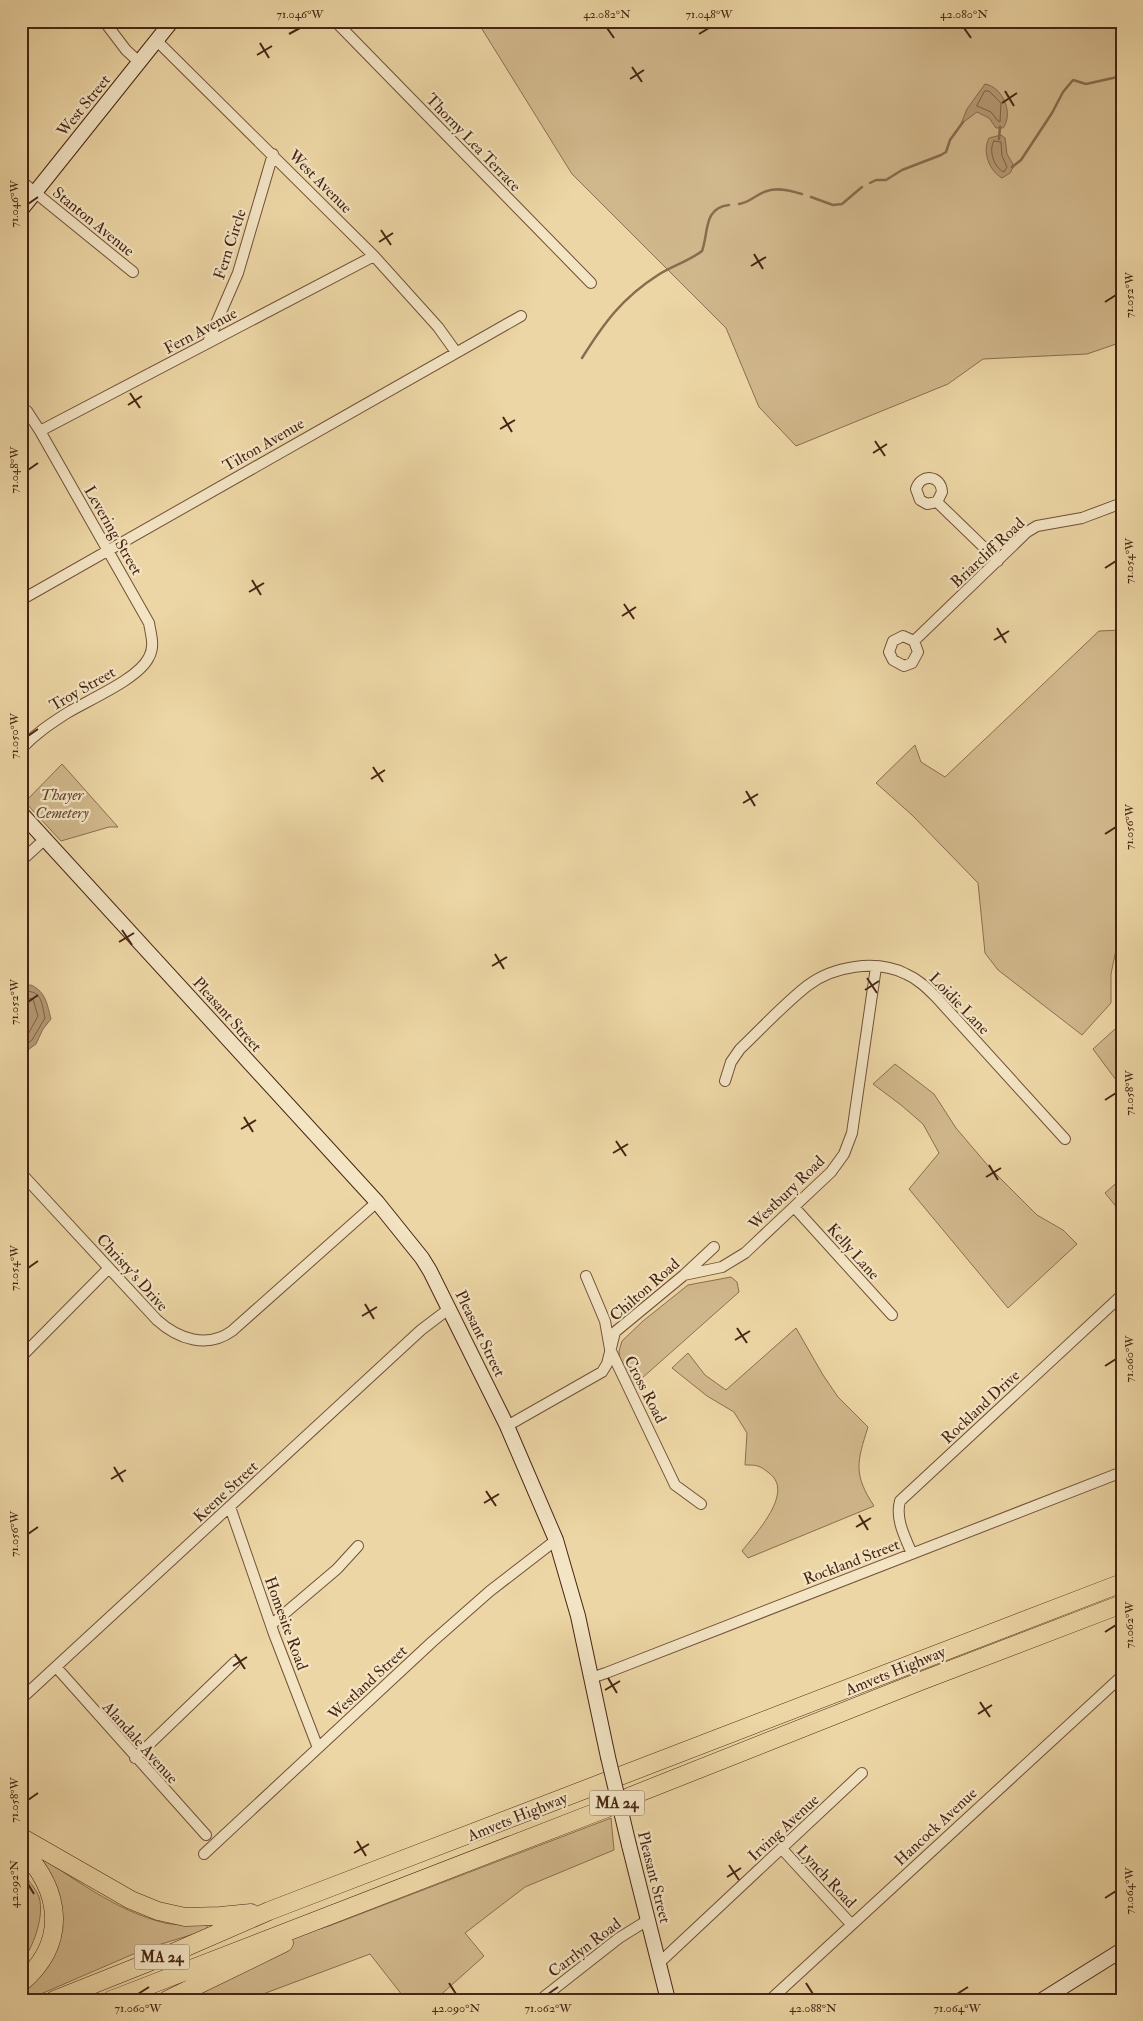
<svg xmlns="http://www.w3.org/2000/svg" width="1143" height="2021" viewBox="0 0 1143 2021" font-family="'IM FELL Double Pica',serif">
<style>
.green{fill:#d1b88c;stroke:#8c6e50}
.water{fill:#b59a74;stroke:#896b4e}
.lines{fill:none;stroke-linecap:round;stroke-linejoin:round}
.shore{stroke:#7e6044;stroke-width:1}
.stream{stroke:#896b4e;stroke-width:2.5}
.street-casing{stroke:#705138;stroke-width:12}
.secondary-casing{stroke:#472514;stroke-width:16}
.highway-casing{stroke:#472514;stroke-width:19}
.street{stroke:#f3e4c4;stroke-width:10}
.secondary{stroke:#f3e4c4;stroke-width:14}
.highway{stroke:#edd6a5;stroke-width:18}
.secondary-bridge-casing{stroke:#472514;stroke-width:16;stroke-linecap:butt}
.secondary-bridge{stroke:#f3e4c4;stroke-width:14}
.ticks{fill:none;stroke:#472514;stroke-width:2}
.labels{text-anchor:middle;stroke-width:4.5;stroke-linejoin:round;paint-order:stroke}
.shield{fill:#f3e4c4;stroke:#7b5e49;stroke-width:1}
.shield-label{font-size:15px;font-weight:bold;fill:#472514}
.street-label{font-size:16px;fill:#472514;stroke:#f3e4c4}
.park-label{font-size:16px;font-style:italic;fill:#63422c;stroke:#f3e4c4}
.neatline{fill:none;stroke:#472514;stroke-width:2}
.ticks-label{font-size:12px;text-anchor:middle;fill:#472514}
</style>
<rect width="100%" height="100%" fill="#edd6a5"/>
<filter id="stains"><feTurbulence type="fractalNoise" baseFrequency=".004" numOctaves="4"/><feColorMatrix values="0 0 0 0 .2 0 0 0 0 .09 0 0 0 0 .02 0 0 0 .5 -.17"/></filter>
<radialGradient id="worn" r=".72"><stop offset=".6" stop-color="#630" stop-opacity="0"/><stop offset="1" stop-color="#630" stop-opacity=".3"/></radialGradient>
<path class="green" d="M477 21H1122V342L1087 354 983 359 948 384 796 446 759 407 726 328 572 174Z
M1122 630V921L1111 974V1003L1082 1035 998 970 985 953 978 883 912 815 876 783 915 745 921 762 945 777 1099 631Z
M62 764 118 827H109L61 841 25 802Z
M1115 1029 1122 1036V1088L1093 1049Z
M895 1064 934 1094 956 1128 990 1168 1037 1215 1063 1230 1077 1244 1008 1308 909 1189 939 1153 923 1124 901 1105 873 1084Z
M1122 1178V1207L1119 1210 1105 1193Z
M731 1277 737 1282 739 1292 632 1387 620 1362 619 1351 622 1341 643 1321 688 1285Z
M796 1328 823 1375 838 1397 868 1427C857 1462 853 1474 874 1506L748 1558 742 1551C756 1533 795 1492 769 1473 759 1465 757 1465 745 1465L747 1433 734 1412 707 1396 672 1368 688 1353 705 1375 726 1390Z
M611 1818 614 1850 525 1887 465 1933 484 1956 435 2000H406L370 1954 247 2000H167L299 1935 329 1926Z
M28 1849C71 1876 115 1911 165 1923 178 1926 194 1924 207 1925V1930L145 1949 27 2000H21V1992L38 1979 52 1958 63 1928 59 1896Z
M21 1871C27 1878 36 1889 39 1897 45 1916 33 1948 21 1963Z"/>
<path class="water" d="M985 84C1003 87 1014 114 1003 128H996L989 118 977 112 961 124 967 109Z
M1001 135 1005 138 1007 154 1014 166 1010 173 1002 178C989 171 982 151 989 138Z
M31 985C46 992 47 1004 51 1019L43 1029 36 1044 21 1055V986Z"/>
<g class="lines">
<path class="shore" d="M985 91H989L1001 103 1000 122 998 121 991 112 977 106Z
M994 141 1001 142 1002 156 1007 167 1004 172C994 168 988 150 994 141Z
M21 991C42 990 41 1000 45 1018L32 1040 21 1049
M21 997 33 999 38 1016 27 1036 21 1041"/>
<path class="stream" d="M999 139 1000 127
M1012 167 1021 160 1052 113 1063 92 1073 80 1086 84 1122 76
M870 183 876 180H886L902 170 941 155 946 152 950 140 963 122
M811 197 833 205 842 204 862 187
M739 204C751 202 756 194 767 191 778 187 792 191 802 194
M582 358C604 323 622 298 658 275 672 266 689 261 702 251 709 232 703 208 729 205"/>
<g class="street-casing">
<path id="street" d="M104 21 126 50 139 62
M335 21 591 283
M156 40 374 256 438 327 456 352
M21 181 133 272
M208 342 238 273 273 154
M21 412 27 411 40 431 149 623C151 635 155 646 149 657 139 679 88 700 67 713 50 724 35 734 21 749
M40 431 374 256
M937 502 942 492C941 475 921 473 916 489L920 500 927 504 937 502 998 561
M21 600 521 316
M914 641 918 652 912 663 904 666 893 660 889 652 893 641 903 636 914 641 1027 532 1037 526 1082 518 1122 503
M21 861 45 839
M725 1081 731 1062 740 1049C762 1028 783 1005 807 986 833 966 876 959 906 974 918 979 927 988 936 997L1065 1139
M21 1173 157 1320C178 1339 207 1349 232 1331L377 1202
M794 1207 892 1315
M684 1275 722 1267 745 1253 831 1172 844 1154 852 1133 876 967
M586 1276 605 1321 610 1349 675 1485 701 1504
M21 1357 109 1268
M507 1426 602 1372 607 1364 615 1332 684 1275 714 1247
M230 1507 274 1634 318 1748
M912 1554C905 1537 895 1519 900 1501L1122 1295
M271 1625 337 1569 358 1546
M56 1667 206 1835
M591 1678 606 1673 1122 1472
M21 1699 421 1330 450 1308
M135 1758 235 1662
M782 1849 851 1924
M204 1854 432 1642 490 1591 556 1540
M658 1964 862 1773
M540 2000 619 1938 648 1920
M770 2000 1122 1676"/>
</g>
<g class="secondary-casing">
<path id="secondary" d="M21 210 172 21
M21 813 377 1202 422 1258 430 1271 507 1426 556 1540 578 1616 608 1757
M629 1845 668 2000
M1042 2000 1122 1950"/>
</g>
<g class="highway-casing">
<path id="highway" d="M21 1837 131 1900 158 1911 185 1917 220 1916 251 1913
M21 1849C62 1891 68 1943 21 1983
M54 2000 177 1951 269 1911 1122 1583
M111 2000 607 1808 631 1796 921 1681 1122 1604
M167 2000 284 1943"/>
</g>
<use href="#street" class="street"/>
<use href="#secondary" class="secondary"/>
<use href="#highway" class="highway"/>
<g class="secondary-bridge-casing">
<path id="secondary-bridge" d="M608 1757 629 1845"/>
</g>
<use href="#secondary-bridge" class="secondary-bridge"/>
</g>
<path class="ticks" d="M607 28 614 38M964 28 971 38M289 34 300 28M699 34 709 28M260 43 269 58M257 55 272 46M632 67 642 82M630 79 644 70M1005 91 1014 106M1002 103 1017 93M28 204 38 197M381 230 391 245M379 242 393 233M754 254 763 269M751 266 766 257M1105 302 1116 295M130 393 140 408M128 405 142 396M503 417 512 432M500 429 515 420M875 441 885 456M873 453 887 444M28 470 38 463M1105 568 1116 561M252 580 261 595M249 592 264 583M624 604 634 619M622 616 636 607M997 628 1006 643M994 640 1009 631M28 736 38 729M373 767 383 782M371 779 385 770M746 791 755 806M743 803 758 794M1105 834 1116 827M122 930 132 945M119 942 134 933M495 954 504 969M492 966 507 957M867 978 877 993M865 990 879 981M28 1002 38 995M1105 1100 1116 1093M244 1117 253 1132M241 1129 256 1120M616 1141 626 1156M613 1153 628 1144M989 1165 998 1180M986 1177 1001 1168M28 1268 38 1261M365 1304 374 1319M362 1316 377 1307M737 1328 747 1343M735 1340 750 1331M1105 1366 1116 1359M114 1467 123 1482M111 1479 126 1470M486 1491 496 1506M484 1503 499 1494M859 1515 868 1530M856 1527 871 1518M28 1534 38 1527M1105 1632 1116 1625M235 1654 245 1669M233 1666 247 1657M608 1678 617 1693M605 1690 620 1681M980 1702 990 1717M978 1714 992 1705M28 1800 38 1793M357 1841 366 1856M354 1853 369 1844M729 1865 739 1880M727 1877 741 1868M28 1884 34 1894M1105 1898 1116 1891M449 1983 456 1994M806 1983 813 1994M138 1994 149 1987M548 1994 558 1987M957 1994 968 1987"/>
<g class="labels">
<g class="shield">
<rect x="589.5" y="1790.5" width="55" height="25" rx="4"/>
<rect x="134.5" y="1944.5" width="55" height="25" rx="4"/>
</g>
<g class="shield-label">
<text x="617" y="1808">MA 24</text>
<text x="162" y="1962">MA 24</text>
</g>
<g class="street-label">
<text transform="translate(83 105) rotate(-51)" y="6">West Street</text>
<text transform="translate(474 142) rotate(46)" y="6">Thorny Lea Terrace</text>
<text transform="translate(321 181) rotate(45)" y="6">West Avenue</text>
<text transform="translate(94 221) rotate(39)" y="6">Stanton Avenue</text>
<text transform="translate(229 244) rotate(-72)" y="6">Fern Circle</text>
<text transform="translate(200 330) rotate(-28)" y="6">Fern Avenue</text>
<text transform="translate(263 444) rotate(-30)" y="6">Tilton Avenue</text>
<text transform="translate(114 530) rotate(60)" y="6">Levering Street</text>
<text transform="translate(987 552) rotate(-43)" y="6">Briarcliff Road</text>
<text transform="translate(82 688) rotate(-30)" y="6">Troy Street</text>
<text transform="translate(960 1003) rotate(46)" y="6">Loidie Lane</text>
<text transform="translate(228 1014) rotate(48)" y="6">Pleasant Street</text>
<text transform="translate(786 1192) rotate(-44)" y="6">Westbury Road</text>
<text transform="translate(854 1251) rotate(48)" y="6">Kelly Lane</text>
<text transform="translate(133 1272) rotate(48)" y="6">Christy's Drive</text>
<text transform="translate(644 1289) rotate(-41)" y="6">Chilton Road</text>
<text transform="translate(481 1333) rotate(64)" y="6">Pleasant Street</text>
<text transform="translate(646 1389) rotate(63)" y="6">Cross Road</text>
<text transform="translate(980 1406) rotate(-43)" y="6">Rockland Drive</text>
<text transform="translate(225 1491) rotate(-43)" y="6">Keene Street</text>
<text transform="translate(851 1561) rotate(-21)" y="6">Rockland Street</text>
<text transform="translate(287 1623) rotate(70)" y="6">Homesite Road</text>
<text transform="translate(895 1670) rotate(-22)" y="6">Amvets Highway</text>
<text transform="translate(367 1682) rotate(-43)" y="6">Westland Street</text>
<text transform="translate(141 1742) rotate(48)" y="6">Alandale Avenue</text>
<text transform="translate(517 1816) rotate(-22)" y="6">Amvets Highway</text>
<text transform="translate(935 1826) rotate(-43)" y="6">Hancock Avenue</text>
<text transform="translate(783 1827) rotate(-43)" y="6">Irving Avenue</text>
<text transform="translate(827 1876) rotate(47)" y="6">Lynch Road</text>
<text transform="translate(655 1877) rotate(76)" y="6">Pleasant Street</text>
<text transform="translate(584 1947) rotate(-37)" y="6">Carrlyn Road</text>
</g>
<g class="park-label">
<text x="62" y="800">Thayer<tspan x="62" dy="18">Cemetery</tspan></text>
</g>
</g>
<rect width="1143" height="2021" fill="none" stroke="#edd6a5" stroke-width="55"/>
<rect x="28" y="28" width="1088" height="1966" class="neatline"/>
<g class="ticks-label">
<text x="300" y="18">71.046°W</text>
<text x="607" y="18">42.082°N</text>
<text x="709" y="18">71.048°W</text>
<text x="964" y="18">42.080°N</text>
<text transform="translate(14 204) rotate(-90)" y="4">71.046°W</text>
<text transform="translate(1129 295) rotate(-90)" y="4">71.052°W</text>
<text transform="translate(14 470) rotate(-90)" y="4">71.048°W</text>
<text transform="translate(1129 561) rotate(-90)" y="4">71.054°W</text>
<text transform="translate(14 736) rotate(-90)" y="4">71.050°W</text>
<text transform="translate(1129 827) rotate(-90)" y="4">71.056°W</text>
<text transform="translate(14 1002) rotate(-90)" y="4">71.052°W</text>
<text transform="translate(1129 1093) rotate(-90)" y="4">71.058°W</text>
<text transform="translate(14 1268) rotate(-90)" y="4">71.054°W</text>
<text transform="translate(1129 1359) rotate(-90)" y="4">71.060°W</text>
<text transform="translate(14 1534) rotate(-90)" y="4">71.056°W</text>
<text transform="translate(1129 1625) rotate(-90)" y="4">71.062°W</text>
<text transform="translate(14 1800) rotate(-90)" y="4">71.058°W</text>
<text transform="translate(14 1884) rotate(-90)" y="4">42.092°N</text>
<text transform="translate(1129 1891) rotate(-90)" y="4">71.064°W</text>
<text x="138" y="2012">71.060°W</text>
<text x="456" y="2012">42.090°N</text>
<text x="548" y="2012">71.062°W</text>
<text x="813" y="2012">42.088°N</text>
<text x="957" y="2012">71.064°W</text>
</g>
<rect width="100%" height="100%" filter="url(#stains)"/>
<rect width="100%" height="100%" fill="url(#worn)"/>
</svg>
